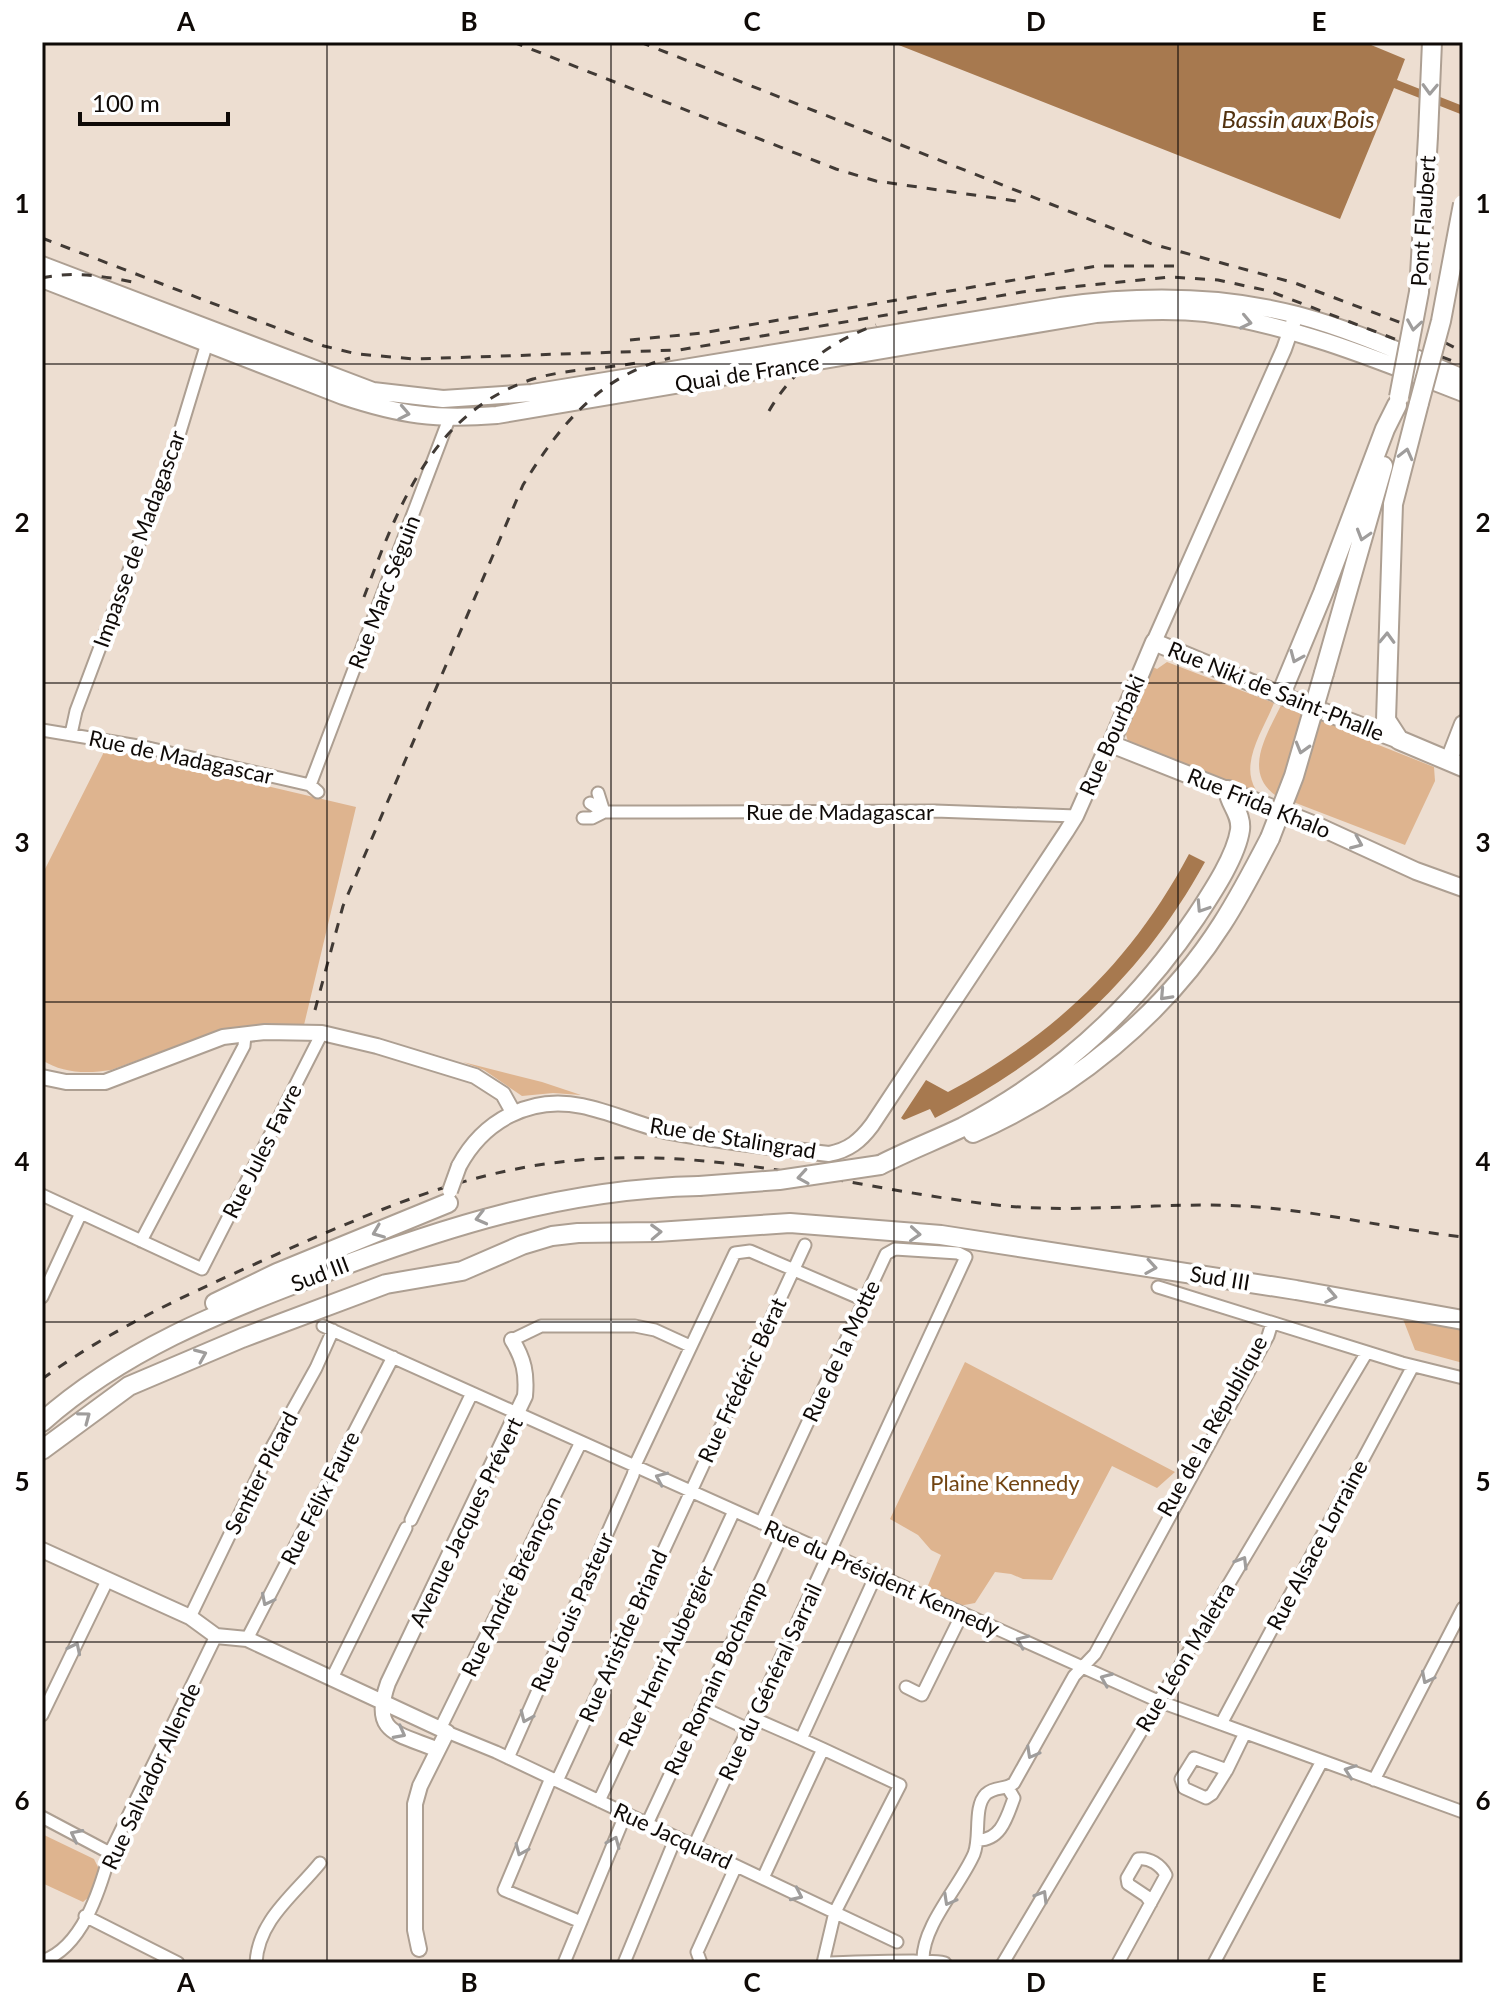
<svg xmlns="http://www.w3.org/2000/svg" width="1505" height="2005" viewBox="0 0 1505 2005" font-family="Lato,sans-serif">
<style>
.green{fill:#deb48f}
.water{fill:#a7794f}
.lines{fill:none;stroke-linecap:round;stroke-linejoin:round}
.minor-casing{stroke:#ad9f92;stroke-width:15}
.tertiary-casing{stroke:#ad9f92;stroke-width:18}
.secondary-casing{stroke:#ad9f92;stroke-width:20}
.trunk-casing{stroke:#ad9f92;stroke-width:22}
.minor{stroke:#fff;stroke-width:11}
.tertiary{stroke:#fff;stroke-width:14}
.secondary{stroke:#fff;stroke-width:16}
.trunk{stroke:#fff;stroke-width:18}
.rail{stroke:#413a35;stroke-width:3;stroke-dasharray:10 10;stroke-linecap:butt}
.tertiary-bridge-casing{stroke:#ad9f92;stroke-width:18;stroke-linecap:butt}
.trunk-bridge-casing{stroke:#ad9f92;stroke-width:22;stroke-linecap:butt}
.tertiary-bridge{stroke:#fff;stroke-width:14}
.trunk-bridge{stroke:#fff;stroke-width:18}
.oneway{stroke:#9f9d9c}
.grid{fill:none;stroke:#0f0a07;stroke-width:2;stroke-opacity:0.55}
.labels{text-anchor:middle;stroke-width:8;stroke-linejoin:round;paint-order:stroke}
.street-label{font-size:22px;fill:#0f0a07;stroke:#fff}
.park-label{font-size:22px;fill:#714310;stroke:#fff}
.water-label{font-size:24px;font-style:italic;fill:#523210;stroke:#fff}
.neatline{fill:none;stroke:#0f0a07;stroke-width:3}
.grid-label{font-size:26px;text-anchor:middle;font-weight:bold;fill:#0f0a07}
</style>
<rect width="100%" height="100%" fill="#edded1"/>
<path class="green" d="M1167 662 1274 703C1264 729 1239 763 1256 790L1253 795 1129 745 1125 731 1153 667 1157 669Z
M1283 701 1373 737 1371 742 1434 767 1435 781 1405 845 1275 795C1241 770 1270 730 1283 701Z
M106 748 356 807 304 1025 218 1031 111 1070C86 1074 62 1073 42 1060V875Z
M463 1062 542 1082 581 1095 553 1093 522 1096 484 1070Z
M1403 1319 1463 1329V1363L1415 1350Z
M965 1362 1175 1472 1157 1488 1112 1466 1052 1580 1023 1579 1011 1574 995 1572 975 1603 959 1606 926 1590 941 1555 931 1550 918 1535 890 1519Z
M42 1834 94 1859 100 1871 89 1897 83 1902 42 1883Z"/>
<path class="water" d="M891 42H1364L1405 59 1397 80 1463 106V115L1394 88 1340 219Z
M1189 854 1205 862C1141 978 1053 1058 935 1118L930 1109 904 1120 901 1118 926 1080 948 1092C1055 1035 1132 961 1189 854Z"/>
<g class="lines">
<g class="minor-casing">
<path id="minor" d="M42 730 144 747 310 785 318 792
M71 734 76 711 176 445 207 343
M310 785 449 419
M598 793 604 812
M590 803 604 812
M583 818H592L604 812H678L935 811 1076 816
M42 1195 202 1269 322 1033
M141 1241 244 1046 245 1035
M1158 1287 1402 1363 1463 1378
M42 1297 81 1213
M323 1326 1158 1701 1463 1812
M512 1340 541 1326H635L655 1330 690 1346
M411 1520 472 1393
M190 1617 272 1447 316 1368 333 1330
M247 1639 393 1357
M332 1678 406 1528
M906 1687 922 1695 962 1614
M701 1707 748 1729
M42 1715 107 1581
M753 1718 801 1739
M1221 1724 1413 1366
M440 1729 581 1442
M447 1732 496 1752 897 1942
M823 1749 900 1785 835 1912 823 1963
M508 1758 633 1475 636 1463 735 1253 750 1251 864 1300
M1227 1770 1212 1794 1206 1798 1184 1788 1181 1779 1194 1758 1227 1770 1245 1733
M551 1778 504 1890 581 1922
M1374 1780 1463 1608
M557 1781 805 1245
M599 1801 734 1511
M42 1817 110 1853
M647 1824 783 1533
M977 1840C1001 1841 1007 1817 1014 1798L1008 1788
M694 1846 966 1257 958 1253 895 1249 886 1254 761 1523
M763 1878 823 1749 801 1739 876 1575
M85 1916 178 1963
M923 1959C923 1925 960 1886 974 1854 981 1837 973 1807 986 1794 995 1786 1006 1790 1014 1783L1074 1676 1095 1654 1268 1336 1272 1323
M42 1961C82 1948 100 1890 110 1853L216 1636
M256 1963C258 1920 295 1894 320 1863
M564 1963 626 1813
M624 1963 676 1837
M701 1963 697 1952 736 1866
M827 1963C856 1962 884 1961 913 1961 925 1962 933 1960 945 1963
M1003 1963 1367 1352
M1118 1963 1166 1875C1161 1865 1149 1857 1138 1859L1127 1878 1128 1884 1146 1896 1151 1903
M1214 1963 1322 1761"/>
</g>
<g class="tertiary-casing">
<path id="tertiary" d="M1154 642 1284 349 1296 315
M42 1077 66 1082H105L223 1037 265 1032 322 1033 377 1046 475 1076 503 1094 513 1112
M459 1166C483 1121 530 1095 582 1106 612 1112 640 1126 670 1132 723 1142 776 1148 829 1154 849 1150 860 1141 872 1125L1066 832 1076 816 1104 753 1111 744
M42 1550 190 1617 216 1636 247 1639 447 1732 420 1786 415 1804V1930L419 1949
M438 1750C398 1733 370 1734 388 1683L525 1396C527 1374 524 1359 512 1340"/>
</g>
<g class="secondary-casing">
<path id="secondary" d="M42 265 373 391 443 399 532 393 1061 306C1139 295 1220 295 1297 315 1354 330 1409 356 1463 378
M42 279 343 396C400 415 436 420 497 415L1096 314C1132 311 1170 309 1206 313 1294 325 1381 361 1463 393
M1399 740 1290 699 1154 642 1111 744 1320 827 1416 871 1463 888
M1449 760 1463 724"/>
</g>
<g class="trunk-casing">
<path id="trunk" d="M1428 136 1432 42
M1419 403 1393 504 1386 720 1399 740 1463 767
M1324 673 1383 466
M1281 694 1323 593 1385 429 1397 405
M973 1133C1072 1090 1164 1015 1222 924 1240 896 1255 867 1270 838
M880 1165C907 1151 936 1140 963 1127 1059 1077 1136 1006 1196 917 1211 894 1236 857 1240 830 1242 814 1230 805 1228 790
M215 1303 277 1273 448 1203
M42 1422C122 1351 219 1312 318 1275 444 1227 563 1189 699 1186
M42 1450 129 1386 242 1338 386 1284 462 1271 522 1245 552 1236 578 1233 657 1232 790 1223 941 1235 1296 1290 1463 1320"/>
</g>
<use href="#minor" class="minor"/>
<use href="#tertiary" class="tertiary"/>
<use href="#secondary" class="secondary"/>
<use href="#trunk" class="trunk"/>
<path class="rail" d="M513 42 836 169 876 181 1023 202
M640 42 1152 244 1295 283 1423 331 1463 352
M42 238 324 346 357 354 415 359 679 350 1022 292 1169 277 1218 280 1269 291 1463 365
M42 278C73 271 102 276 133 282
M630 340 702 333 1097 266H1175
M769 411C793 369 831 341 876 325
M364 597C398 507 432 412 533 379 566 369 602 369 636 363
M315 1010 343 906 523 485C559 426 600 375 670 358
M42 1379C111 1329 186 1295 264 1260 397 1201 503 1153 654 1158 772 1161 888 1194 1006 1206 1085 1213 1164 1202 1243 1206 1317 1210 1389 1229 1463 1237"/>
<g class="tertiary-bridge-casing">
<path id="tertiary-bridge" d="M450 1191 459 1166"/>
</g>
<g class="trunk-bridge-casing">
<path id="trunk-bridge" d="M1399 397 1419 292 1428 136
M1419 403 1441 321 1463 204
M1270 838 1294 776 1324 673
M699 1186 779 1180 880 1165"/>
</g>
<use href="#tertiary-bridge" class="tertiary-bridge"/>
<use href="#trunk-bridge" class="trunk-bridge"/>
</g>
<defs><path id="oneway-chevron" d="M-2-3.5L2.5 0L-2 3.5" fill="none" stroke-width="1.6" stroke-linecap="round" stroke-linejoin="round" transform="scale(2)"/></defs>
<g class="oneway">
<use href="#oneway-chevron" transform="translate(1430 89) rotate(92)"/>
<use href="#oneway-chevron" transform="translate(1246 322) rotate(12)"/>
<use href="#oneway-chevron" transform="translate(1414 325) rotate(99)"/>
<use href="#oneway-chevron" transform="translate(404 413) rotate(11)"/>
<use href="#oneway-chevron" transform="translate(1406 454) rotate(-76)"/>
<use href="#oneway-chevron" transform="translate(1363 535) rotate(107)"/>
<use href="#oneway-chevron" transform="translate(1387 638) rotate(-88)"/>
<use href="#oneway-chevron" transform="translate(1296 657) rotate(113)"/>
<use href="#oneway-chevron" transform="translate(1302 748) rotate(106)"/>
<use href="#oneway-chevron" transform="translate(1357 843) rotate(23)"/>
<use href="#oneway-chevron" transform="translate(1202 907) rotate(123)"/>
<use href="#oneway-chevron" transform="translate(1165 995) rotate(133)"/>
<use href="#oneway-chevron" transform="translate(803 1177) rotate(171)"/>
<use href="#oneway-chevron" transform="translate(481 1218) rotate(166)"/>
<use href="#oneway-chevron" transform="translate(378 1232) rotate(158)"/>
<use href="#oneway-chevron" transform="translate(656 1232) rotate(-2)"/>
<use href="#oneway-chevron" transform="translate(915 1234) rotate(4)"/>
<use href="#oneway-chevron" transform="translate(1151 1267) rotate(9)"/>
<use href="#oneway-chevron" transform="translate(1331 1296) rotate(11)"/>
<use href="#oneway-chevron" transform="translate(201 1355) rotate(-23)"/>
<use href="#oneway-chevron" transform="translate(85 1417) rotate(-37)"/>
<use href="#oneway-chevron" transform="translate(661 1478) rotate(-156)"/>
<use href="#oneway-chevron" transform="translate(1242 1562) rotate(-59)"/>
<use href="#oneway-chevron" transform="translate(267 1600) rotate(117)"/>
<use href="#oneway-chevron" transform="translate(1022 1641) rotate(-156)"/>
<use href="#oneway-chevron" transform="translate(75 1648) rotate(-64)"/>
<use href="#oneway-chevron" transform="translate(1427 1678) rotate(117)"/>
<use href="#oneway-chevron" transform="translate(1106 1679) rotate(-157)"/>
<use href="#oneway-chevron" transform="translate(526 1717) rotate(114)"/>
<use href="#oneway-chevron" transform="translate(400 1733) rotate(28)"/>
<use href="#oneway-chevron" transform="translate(1032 1753) rotate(119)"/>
<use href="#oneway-chevron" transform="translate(1350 1771) rotate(-160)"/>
<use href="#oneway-chevron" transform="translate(76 1835) rotate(-153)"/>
<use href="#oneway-chevron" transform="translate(614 1842) rotate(-67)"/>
<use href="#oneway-chevron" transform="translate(521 1850) rotate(113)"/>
<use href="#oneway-chevron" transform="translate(797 1895) rotate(25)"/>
<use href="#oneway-chevron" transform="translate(1042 1896) rotate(-59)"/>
<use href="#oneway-chevron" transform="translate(949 1900) rotate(119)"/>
</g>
<path class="grid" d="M327 42V1963M611 42V1963M894 42V1963M1178 42V1963M42 364H1463M42 683H1463M42 1002H1463M42 1322H1463M42 1642H1463"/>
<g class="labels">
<g class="street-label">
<text transform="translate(1423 221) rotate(-86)" y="8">Pont Flaubert</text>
<text transform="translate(747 373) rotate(-9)" y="8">Quai de France</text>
<text transform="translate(139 539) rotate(-70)" y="8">Impasse de Madagascar</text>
<text transform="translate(384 592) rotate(-69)" y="8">Rue Marc Séguin</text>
<text transform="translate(1276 691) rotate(22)" y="8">Rue Niki de Saint-Phalle</text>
<text transform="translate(1112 735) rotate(-66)" y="8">Rue Bourbaki</text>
<text transform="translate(181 757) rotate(12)" y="8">Rue de Madagascar</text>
<text transform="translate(1259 803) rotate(22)" y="8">Rue Frida Khalo</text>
<text x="840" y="820">Rue de Madagascar</text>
<text transform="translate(733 1138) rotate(9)" y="8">Rue de Stalingrad</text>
<text transform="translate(262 1151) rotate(-63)" y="8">Rue Jules Favre</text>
<text transform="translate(320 1274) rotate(-21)" y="8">Sud III</text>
<text transform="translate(1220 1278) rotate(9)" y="8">Sud III</text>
<text transform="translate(841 1351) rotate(-65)" y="8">Rue de la Motte</text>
<text transform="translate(742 1380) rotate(-65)" y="8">Rue Frédéric Bérat</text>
<text transform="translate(1212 1426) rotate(-61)" y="8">Rue de la République</text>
<text transform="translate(261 1473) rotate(-63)" y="8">Sentier Picard</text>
<text transform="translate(320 1498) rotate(-63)" y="8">Rue Félix Faure</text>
<text transform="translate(466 1522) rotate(-64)" y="8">Avenue Jacques Prévert</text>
<text transform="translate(1317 1545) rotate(-62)" y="8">Rue Alsace Lorraine</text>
<text transform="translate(882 1578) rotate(24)" y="8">Rue du Président Kennedy</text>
<text transform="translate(511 1586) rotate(-64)" y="8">Rue André Bréançon</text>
<text transform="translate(572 1612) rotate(-66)" y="8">Rue Louis Pasteur</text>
<text transform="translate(623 1636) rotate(-66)" y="8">Rue Aristide Briand</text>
<text transform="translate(666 1656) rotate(-65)" y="8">Rue Henri Aubergier</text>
<text transform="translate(1185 1657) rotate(-59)" y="8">Rue Léon Maletra</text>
<text transform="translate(715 1678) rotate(-65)" y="8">Rue Romain Bochamp</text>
<text transform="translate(770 1682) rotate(-65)" y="8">Rue du Général Sarrail</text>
<text transform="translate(151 1776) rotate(-65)" y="8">Rue Salvador Allende</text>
<text transform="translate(673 1836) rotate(25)" y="8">Rue Jacquard</text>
</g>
<g class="park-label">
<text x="1005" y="1491">Plaine Kennedy</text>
</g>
<g class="water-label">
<text x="1298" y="128">Bassin aux Bois</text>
</g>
</g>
<rect width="1505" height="2005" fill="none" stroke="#ffffff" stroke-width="88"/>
<path d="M80 112v12h148v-12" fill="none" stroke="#0f0a07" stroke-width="4"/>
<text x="92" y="112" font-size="24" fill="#0f0a07" stroke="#ffffff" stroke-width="6" paint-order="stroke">100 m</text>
<rect x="44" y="44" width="1417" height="1917" class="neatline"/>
<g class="grid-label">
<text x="186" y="31">A</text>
<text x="469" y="31">B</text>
<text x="752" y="31">C</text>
<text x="1036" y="31">D</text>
<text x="1319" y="31">E</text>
<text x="22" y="213">1</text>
<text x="1483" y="213">1</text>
<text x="22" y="532">2</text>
<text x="1483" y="532">2</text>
<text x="22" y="852">3</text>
<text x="1483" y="852">3</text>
<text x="22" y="1171">4</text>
<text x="1483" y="1171">4</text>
<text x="22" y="1491">5</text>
<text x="1483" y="1491">5</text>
<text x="22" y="1810">6</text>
<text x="1483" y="1810">6</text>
<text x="186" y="1992">A</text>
<text x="469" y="1992">B</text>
<text x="752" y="1992">C</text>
<text x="1036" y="1992">D</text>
<text x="1319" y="1992">E</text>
</g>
</svg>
